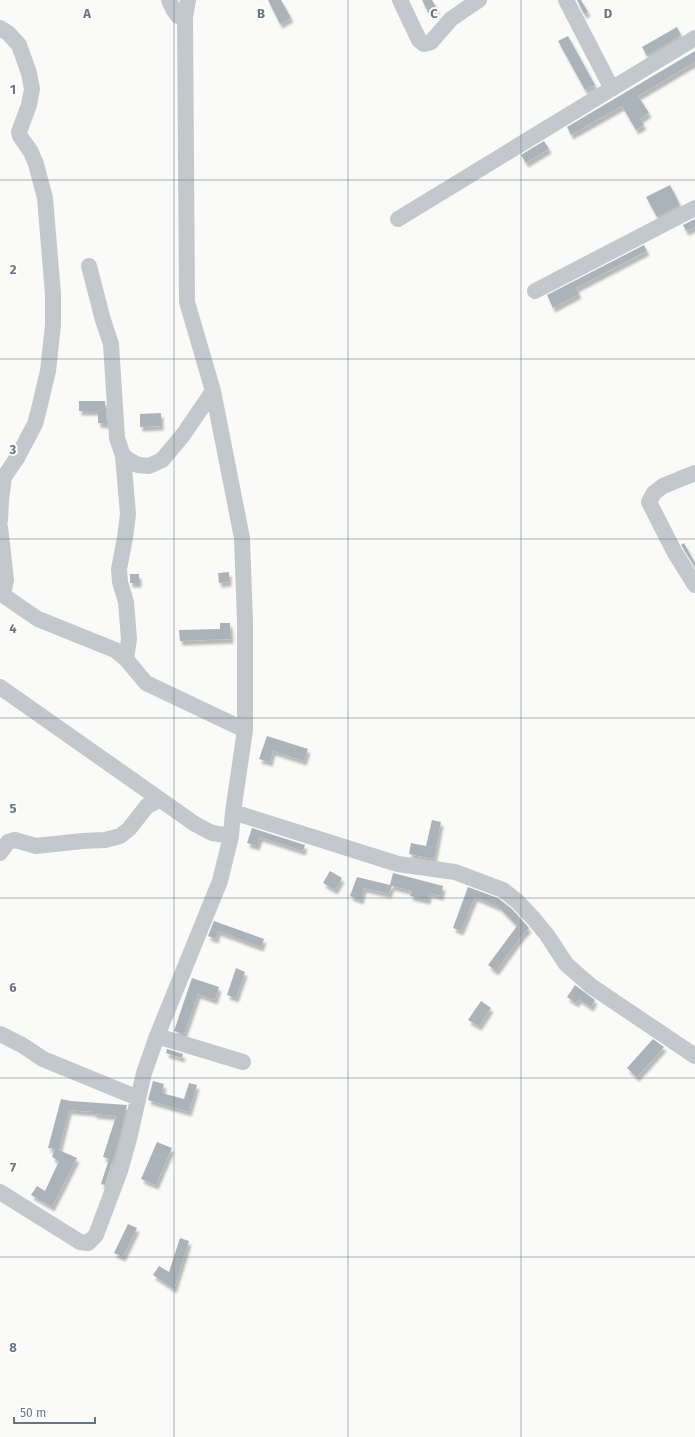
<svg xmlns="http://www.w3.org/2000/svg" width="695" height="1437" viewBox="0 0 695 1437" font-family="'Fira Sans',sans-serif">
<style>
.building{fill:#aab3b9;filter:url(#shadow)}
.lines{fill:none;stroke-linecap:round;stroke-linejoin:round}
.minor{stroke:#c3c8cc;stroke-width:16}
.grid{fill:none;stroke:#657683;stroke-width:1;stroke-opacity:0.55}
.grid-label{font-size:13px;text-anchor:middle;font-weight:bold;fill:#657683;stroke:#fff;stroke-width:4;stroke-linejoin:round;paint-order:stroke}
</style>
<defs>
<filter id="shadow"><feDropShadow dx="2.5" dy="4.5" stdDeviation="1" flood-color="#0004"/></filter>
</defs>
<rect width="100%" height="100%" fill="#fafaf8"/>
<path class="building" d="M268 0H281L291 18 280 24Z
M422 0H432L437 9 429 14Z
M577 0H581L588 12 584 14Z
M677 27 681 35 647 56 642 47Z
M568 36 595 85 585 90 558 41Z
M695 51V62L638 96 649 113 640 119 644 125 636 130 622 106 571 135 567 127Z
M544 141 549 149 526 163 521 155Z
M670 185 680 205 657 217 646 197Z
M695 219V227L686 231 683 225Z
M644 245 647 251 576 288 579 294 553 308 547 295Z
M79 401H105L107 424 98 423V411H79Z
M161 413V426L140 427V414Z
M684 543 695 563V567L681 545Z
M229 572V582L219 583 218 573Z
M130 574H139V583H130Z
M220 623H230L231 639 180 641 179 630 220 629Z
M267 736 308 749 304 761 273 751 270 762 259 759Z
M432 820 441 822 434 859 409 854 411 843 426 846Z
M252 828 305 845 303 851 260 837 257 846 247 843Z
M330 871 342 878 335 890 323 883Z
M393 873 443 886 441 896 429 893 428 900 410 896 412 891 392 886 389 894 364 888 361 900 350 896 357 877 390 885Z
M468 887 498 898 512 909 529 928 523 934 496 971 488 965 517 926 499 907 475 897 461 931 453 928Z
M214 921 264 939 261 947 218 931 216 939 208 936Z
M236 968 245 972 236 998 227 995Z
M192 978 219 987 215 1000 198 994 184 1034 174 1031Z
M575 985 595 1000 591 1007 579 999 576 1003 567 997Z
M481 1001 491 1008 479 1026 468 1020Z
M653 1039 664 1047 637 1077 627 1068Z
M167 1049 183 1054 182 1058 166 1053Z
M153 1081 164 1084 162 1093 184 1099 189 1083 197 1085 189 1112 148 1100Z
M61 1099 71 1101 127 1105 120 1137 105 1185 101 1184 109 1159 103 1157 116 1116 94 1114V1112L69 1110 59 1150 77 1158 52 1207 31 1195 37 1186 45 1191 59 1161 52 1157 55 1149 48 1148Z
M157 1142 172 1148 156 1185 141 1179Z
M128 1224 137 1228 123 1257 114 1253Z
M180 1238 189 1241 174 1289 153 1275 159 1266 169 1272Z"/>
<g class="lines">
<path class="minor" d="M169 0 173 9 178 16 185 17
M400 0 419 40 424 44 431 42 451 19 479 0
M566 0 612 89
M0 28 8 33 19 45 29 73 32 89 29 105 19 132 20 136 31 152 36 164 45 198 53 294V325L48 371 39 409 35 424 17 458 4 477 1 500 0 520
M398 219 695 38
M89 266 103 320 111 344 117 438 123 456 129 460 138 465 149 466 162 460 183 435 213 391
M535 291 695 208
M123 456 128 514 125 538 119 569 120 582 126 602 129 639 126 659
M695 473 663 486 654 493 649 502 675 553 695 585
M0 527 6 580 3 595
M0 593 38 619 115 650 126 659 146 683 245 730
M0 687 195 824 212 833 231 836
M233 812 398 864 455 872 503 890 518 902 533 918 547 935 566 964 591 986 695 1056
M0 853 8 842 15 840 36 846 83 841 105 840 120 836 129 829 147 806 159 800
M0 1034 22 1045 43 1059 138 1098
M157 1036 243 1062
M0 1192 80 1242 88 1243 96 1235 120 1171 129 1139 144 1073 157 1036 220 881 231 836 233 812 245 730V622L242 538 213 391 187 302 185 17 188 0"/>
</g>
<path class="grid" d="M174 0V1437M348 0V1437M521 0V1437M0 180H695M0 359H695M0 539H695M0 718H695M0 898H695M0 1078H695M0 1257H695"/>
<g class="grid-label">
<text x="87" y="18">A</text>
<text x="261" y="18">B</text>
<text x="434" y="18">C</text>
<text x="608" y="18">D</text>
<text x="13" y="94">1</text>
<text x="13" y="274">2</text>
<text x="13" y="454">3</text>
<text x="13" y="633">4</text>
<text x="13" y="813">5</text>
<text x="13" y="992">6</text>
<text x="13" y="1172">7</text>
<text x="13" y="1352">8</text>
</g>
<path d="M14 1417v6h81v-6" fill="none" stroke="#657683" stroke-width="2"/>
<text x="20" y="1417" font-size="12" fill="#657683" stroke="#ffffff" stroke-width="3" paint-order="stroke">50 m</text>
</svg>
